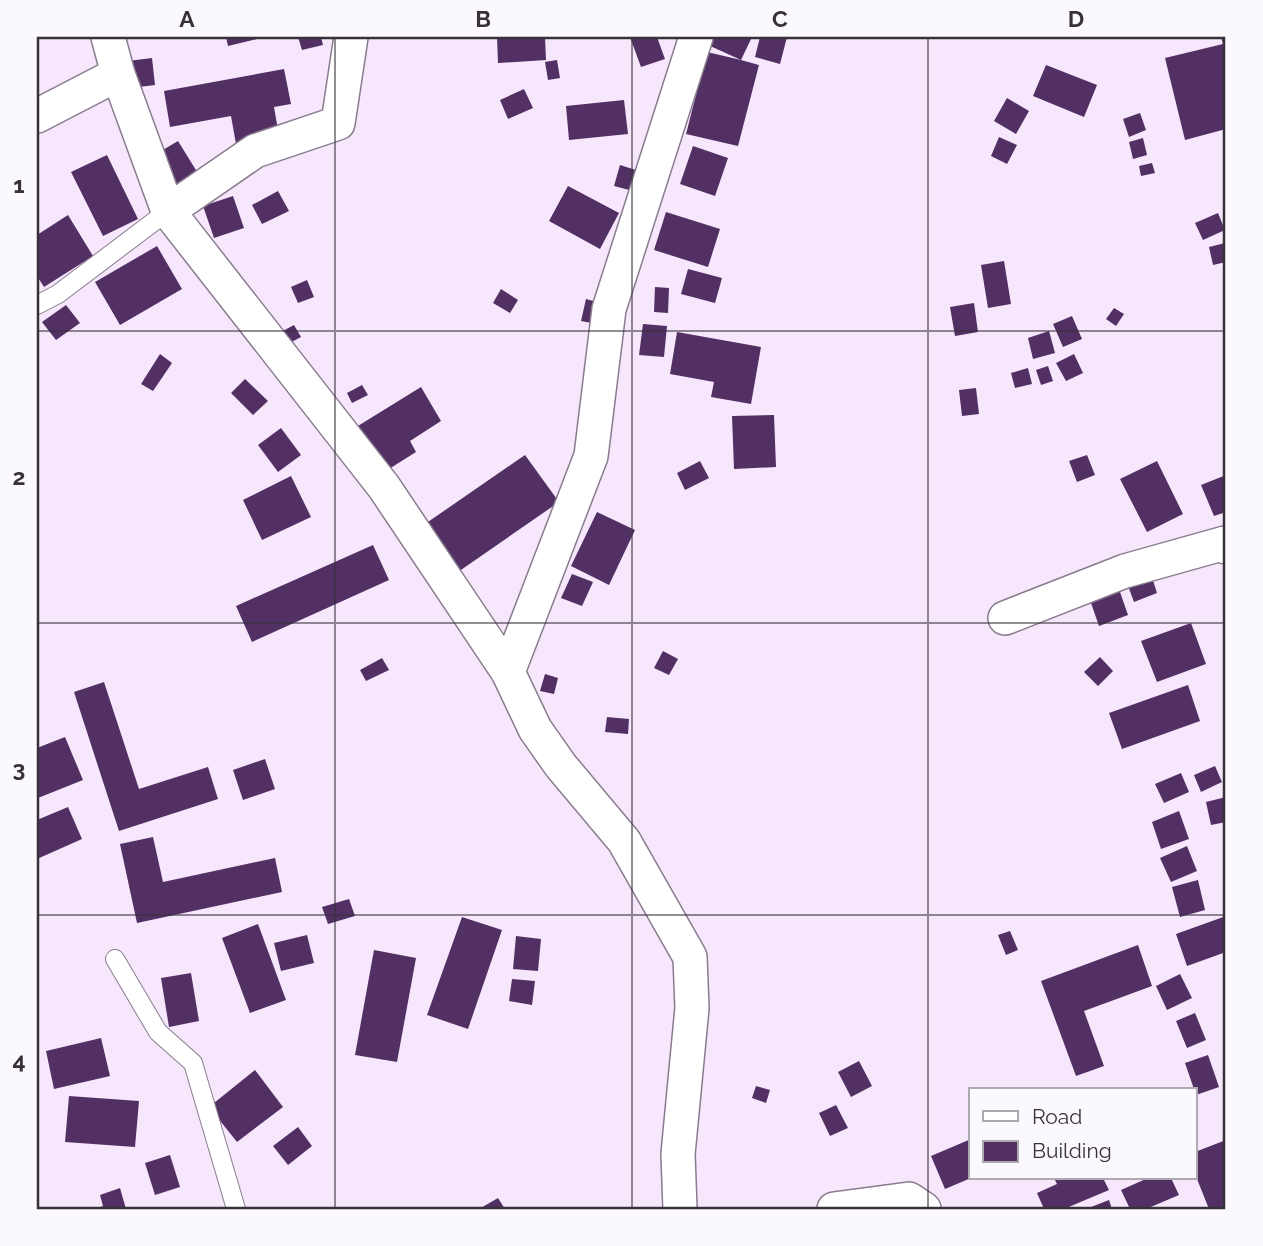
<svg xmlns="http://www.w3.org/2000/svg" width="1263" height="1246" viewBox="0 0 1263 1246" font-family="Raleway,sans-serif">
<style>
.building{fill:#533063}
.lines{fill:none;stroke-linecap:round;stroke-linejoin:round}
.lane-casing{stroke:#897c8f;stroke-width:20}
.street-casing{stroke:#897c8f;stroke-width:36}
.lane{stroke:#fff;stroke-width:18}
.street{stroke:#fff;stroke-width:33}
.grid{fill:none;stroke:#37323a;stroke-width:2;stroke-opacity:0.55}
.neatline{fill:none;stroke:#37323a;stroke-width:2.5}
.grid-label{font-size:23px;text-anchor:middle;font-weight:bold;fill:#37323a}
</style>
<rect width="100%" height="100%" fill="#f6e7fd"/>
<path class="building" d="M226 37H261V38L228 46Z
M298 37H321L323 45 302 50Z
M497 37H545L546 60 498 63Z
M630 37H657L665 59 641 67Z
M712 37H752L741 60 759 65 738 146 686 134 707 52 741 60 708 45Z
M760 37H787L780 64 755 57Z
M1221 37H1226V129L1185 140 1165 58 1223 44Z
M152 58 155 85 131 88 128 61Z
M557 60 560 78 548 80 545 62Z
M1046 65 1097 85 1084 117 1033 96Z
M284 69 291 104 274 107 279 136 236 144 231 116 170 127 164 91Z
M524 89 533 108 508 119 500 100Z
M1007 98 1029 111 1016 134 994 121Z
M624 100 628 134 569 140 566 106Z
M1140 113 1146 130 1129 137 1123 119Z
M999 137 1017 145 1007 164 991 156Z
M1143 138 1147 155 1133 159 1129 142Z
M178 141 199 175 176 189 156 154Z
M693 146 728 158 715 196 680 184Z
M107 155 138 219 103 236 71 172Z
M1152 163 1155 173 1141 176 1139 166Z
M620 165 639 171 633 191 614 186Z
M568 186 619 213 600 249 549 221Z
M278 191 289 211 262 224 252 205Z
M233 196 244 228 214 238 203 206Z
M666 212 720 229 708 267 654 250Z
M1218 213 1225 230 1203 240 1195 223Z
M68 215 93 256 44 287 37 276V235Z
M1225 243 1226 262 1213 265 1209 247Z
M157 246 182 289 120 325 95 282Z
M1004 261 1011 304 988 308 981 265Z
M688 269 722 278 715 303 681 294Z
M307 280 314 297 298 303 291 287Z
M655 287 669 288 668 313 654 312Z
M501 289 518 300 510 313 493 303Z
M586 299 601 303 597 324 581 321Z
M974 303 978 332 955 336 950 307Z
M66 305 80 323 56 340 42 322Z
M1114 308 1124 314 1116 326 1106 319Z
M1072 316 1082 339 1063 347 1053 324Z
M643 324 667 326 664 357 639 355Z
M294 325 301 337 286 345 279 333Z
M1049 331 1055 353 1033 359 1028 338Z
M677 332 761 347 751 404 711 397 714 382 670 374Z
M160 354 172 363 153 391 141 384Z
M1074 354 1083 373 1066 381 1056 363Z
M1048 366 1053 381 1041 385 1036 370Z
M1028 368 1032 384 1015 388 1011 373Z
M245 379 268 401 253 415 231 393Z
M362 385 368 395 352 403 347 393Z
M421 387 441 421 410 441 416 452 381 474 353 429Z
M976 388 979 414 962 416 959 390Z
M774 415 776 467 734 469 732 416Z
M281 428 301 455 278 472 258 445Z
M525 455 559 502 458 572 425 524Z
M1087 455 1095 475 1077 482 1069 461Z
M700 461 709 478 685 490 677 473Z
M1157 461 1183 514 1147 532 1120 479Z
M1226 475V512L1214 516 1201 485Z
M291 476 311 517 262 540 243 500Z
M597 512 635 530 609 585 571 566Z
M373 545 389 580 252 642 236 606Z
M572 574 593 582 582 606 561 598Z
M1151 574 1157 593 1134 602 1127 583Z
M1119 589 1128 615 1099 626 1090 600Z
M1191 623 1206 664 1157 682 1141 641Z
M663 651 678 659 669 675 654 668Z
M1100 657 1113 671 1098 686 1084 672Z
M382 658 389 670 366 681 360 670Z
M545 674 558 678 554 694 540 691Z
M104 682 139 789 208 767 218 799 119 831 74 692Z
M1188 685 1200 721 1122 749 1109 713Z
M607 717 629 719 628 734 605 732Z
M65 737 83 780 38 798 37 748Z
M265 759 275 789 243 800 233 770Z
M1215 766 1222 782 1201 792 1194 775Z
M1181 773 1189 792 1164 803 1155 784Z
M1226 797V822L1211 825 1206 802Z
M68 807 82 839 37 859V820Z
M1179 811 1189 839 1161 849 1152 822Z
M153 837 163 882 275 858 282 892 137 923 120 844Z
M1187 846 1197 871 1171 882 1160 858Z
M1198 880 1205 910 1180 917 1172 887Z
M349 899 355 916 328 924 322 907Z
M1226 916V952L1187 966 1176 934Z
M462 917 502 930 468 1029 427 1015Z
M258 924 286 1000 250 1013 222 938Z
M1010 931 1018 950 1006 955 998 935Z
M307 935 314 963 281 971 274 943Z
M516 936 541 939 538 971 513 969Z
M1138 945 1152 986 1084 1011 1104 1066 1076 1076 1041 981Z
M374 950 416 958 397 1062 355 1055Z
M191 973 199 1021 169 1027 161 978Z
M1180 974 1192 998 1167 1010 1156 986Z
M512 979 535 981 532 1005 509 1001Z
M1195 1013 1206 1040 1187 1048 1176 1021Z
M101 1038 110 1076 54 1089 46 1051Z
M1208 1055 1219 1087 1196 1095 1185 1063Z
M859 1061 872 1086 851 1097 838 1072Z
M255 1070 283 1107 237 1142 209 1107Z
M756 1086 770 1090 766 1103 752 1098Z
M69 1096 139 1101 135 1147 65 1142Z
M836 1105 848 1128 830 1136 819 1113Z
M298 1127 312 1146 288 1165 273 1146Z
M971 1139V1178L945 1189 931 1156Z
M1226 1140V1208L1209 1209 1195 1174V1152Z
M170 1155 180 1187 155 1195 145 1163Z
M1054 1178H1103L1109 1190 1064 1209H1044L1037 1193 1057 1184Z
M1148 1178H1171L1179 1195 1146 1209H1130L1121 1190Z
M120 1188 126 1209H95L103 1206 100 1195Z
M498 1198 505 1209H479Z
M1109 1200 1112 1209H1086Z"/>
<g class="lines">
<g class="lane-casing">
<path id="lane" d="M37 305 58 294 168 211
M115 959 158 1032 193 1063 236 1209"/>
</g>
<g class="street-casing">
<path id="street" d="M108 37 118 74 168 211 384 487 508 672
M37 116 118 74
M168 211 255 151 338 123 351 37
M1005 618 1125 571 1225 543 1226 547
M680 1209 678 1154 692 1008 690 957 624 841 561 766 535 729 508 672 591 456 609 309 696 37
M834 1209 909 1199 924 1209"/>
</g>
<use href="#lane" class="lane"/>
<use href="#street" class="street"/>
</g>
<path class="grid" d="M335 37V1209M632 37V1209M928 37V1209M37 331H1226M37 623H1226M37 915H1226"/>
<rect width="1263" height="1246" fill="none" stroke="#fcf9fe" stroke-width="77"/>
<rect x="969" y="1088" width="228" height="91" fill="#fcf9fe" stroke="#ada9b0" stroke-width="2"/>
<rect x="983" y="1111" width="35" height="10" fill="#ffffff" stroke="#ada9b0" stroke-width="2"/>
<text x="1032" y="1124" font-size="21" fill="#37323a">Road</text>
<rect x="983" y="1141" width="35" height="21" fill="#533063" stroke="#ada9b0" stroke-width="2"/>
<text x="1032" y="1158" font-size="21" fill="#37323a">Building</text>
<rect x="38" y="38" width="1186" height="1170" class="neatline"/>
<g class="grid-label">
<text x="187" y="27">A</text>
<text x="483" y="27">B</text>
<text x="780" y="27">C</text>
<text x="1076" y="27">D</text>
<text x="19" y="193">1</text>
<text x="19" y="485">2</text>
<text x="19" y="777">3</text>
<text x="19" y="1069">4</text>
</g>
</svg>
